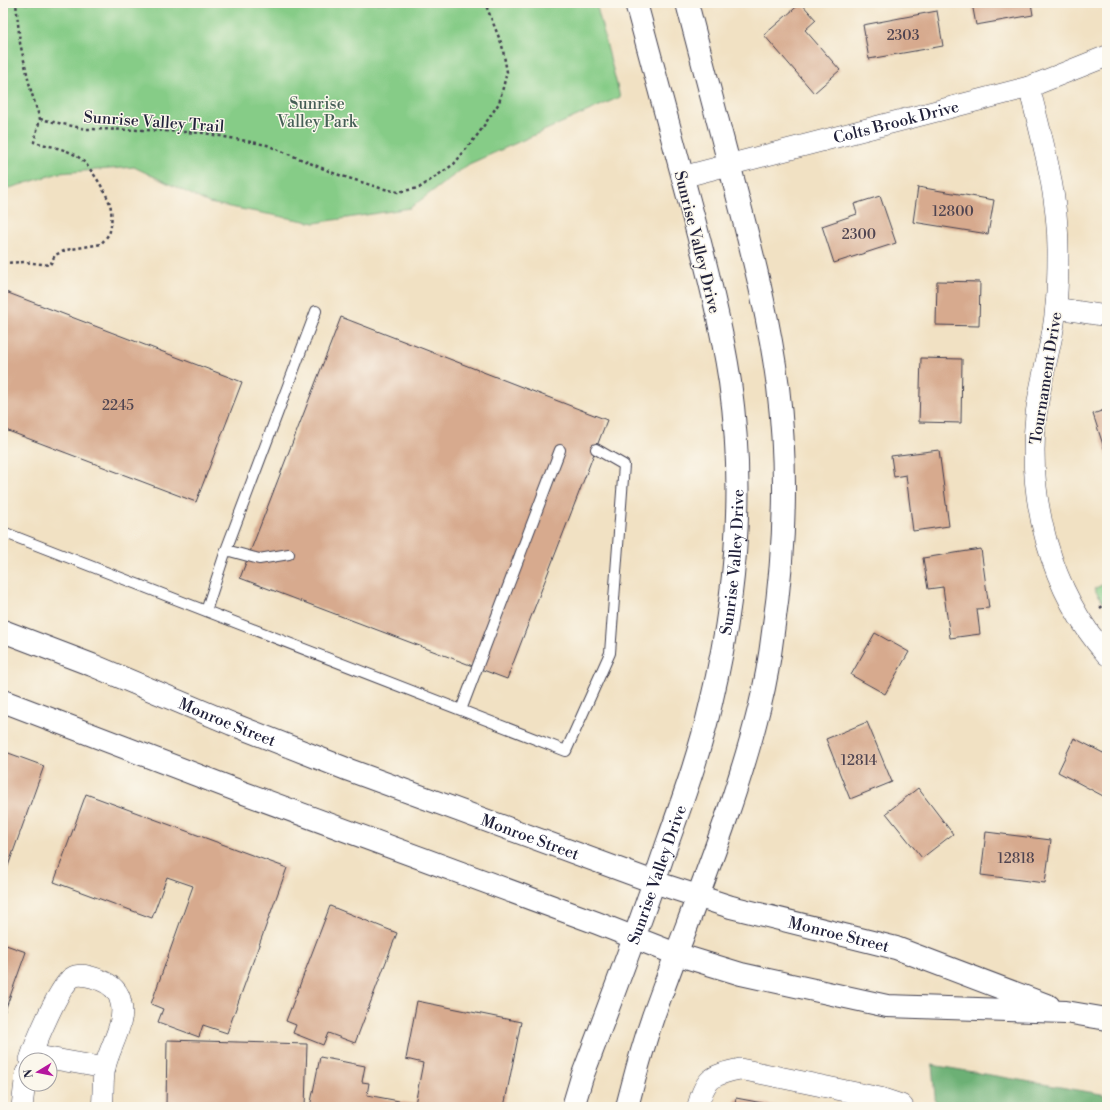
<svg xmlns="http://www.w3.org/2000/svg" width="1110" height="1110" viewBox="0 0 1110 1110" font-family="'Libre Bodoni',serif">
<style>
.green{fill:#86cc87;stroke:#547761}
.forest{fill:#6cb074;stroke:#476958}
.building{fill:#d7aa8e}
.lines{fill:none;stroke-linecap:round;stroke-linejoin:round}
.service-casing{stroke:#413f4f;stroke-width:12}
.minor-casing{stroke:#413f4f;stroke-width:22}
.secondary-casing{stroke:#413f4f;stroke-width:24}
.path{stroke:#413f4f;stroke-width:2.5;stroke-dasharray:3 3;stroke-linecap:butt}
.service{stroke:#fff;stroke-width:10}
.minor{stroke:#fff;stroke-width:21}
.secondary{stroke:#fff;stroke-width:22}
.labels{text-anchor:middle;stroke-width:3;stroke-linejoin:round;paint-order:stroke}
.number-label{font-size:14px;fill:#4f4450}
.park-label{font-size:16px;fill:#455e56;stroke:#fbf7ec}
.street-label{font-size:16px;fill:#22223b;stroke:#fbf7ec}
</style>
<rect width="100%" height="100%" fill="#fbf7ec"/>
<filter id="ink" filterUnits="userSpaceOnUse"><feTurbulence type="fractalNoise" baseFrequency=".025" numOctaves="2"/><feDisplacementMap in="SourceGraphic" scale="8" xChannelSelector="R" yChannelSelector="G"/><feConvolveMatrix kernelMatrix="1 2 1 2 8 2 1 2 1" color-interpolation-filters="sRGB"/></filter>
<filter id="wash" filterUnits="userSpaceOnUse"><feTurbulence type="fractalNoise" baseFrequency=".012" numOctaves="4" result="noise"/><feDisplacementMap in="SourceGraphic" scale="16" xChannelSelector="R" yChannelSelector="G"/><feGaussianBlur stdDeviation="0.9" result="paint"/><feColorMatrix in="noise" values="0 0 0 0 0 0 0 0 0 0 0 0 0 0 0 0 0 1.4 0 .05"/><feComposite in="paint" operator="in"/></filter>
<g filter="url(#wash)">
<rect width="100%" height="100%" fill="#f1e1c3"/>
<path class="green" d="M3 3H596L620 97 469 164 410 208 315 223 209 203 134 167 59 173 3 190Z
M1107 582V607L1094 589Z"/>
<path class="forest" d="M932 1065 1107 1095V1107H936Z"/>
<g id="blocks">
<path class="building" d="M801 3 816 20 805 30 840 70 814 93 764 35Z
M972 3H1031L1033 15 976 25Z
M937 11 943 46 869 59 863 25Z
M918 187 994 200 988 234 913 222Z
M880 196 896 243 834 263 822 226 857 214 854 204Z
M937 281 980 282 979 326 936 325Z
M3 291 242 382 196 502 3 429Z
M341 317 607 420 507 679 240 578Z
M921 358 962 359 961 423 919 422Z
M1107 409V457L1093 414Z
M939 450 949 526 913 531 906 475 894 477 891 456Z
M981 549 989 608 977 609 980 634 950 638 943 587 928 589 923 558Z
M875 633 909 652 885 694 851 675Z
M867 722 892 782 850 799 826 739Z
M1074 738 1107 755V793L1105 797 1058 772Z
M3 751 44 766 3 880Z
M918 788 953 834 922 858 886 813Z
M86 794 287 868 227 1033 203 1025 199 1037 158 1022 163 1009 151 1004 193 886 167 877 152 918 54 882Z
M986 832 1051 840 1045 883 981 875Z
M330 906 397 933 355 1043 328 1033 323 1045 293 1033 296 1025 286 1021Z
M3 944 26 952 3 1016Z
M417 1001 521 1022 504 1107H310L320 1057 365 1066 362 1082 369 1083 367 1095 415 1104 423 1063 406 1059Z
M167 1040 307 1044 305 1107H166Z
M736 1098 778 1106V1107H734Z"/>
</g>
</g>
<g filter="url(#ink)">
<use href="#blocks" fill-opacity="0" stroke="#413f4f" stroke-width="1"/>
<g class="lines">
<g class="service-casing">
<path id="service" d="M3 532 566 751 610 653 624 465 596 449
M226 550 259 559 289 554
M206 611 226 550 316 311
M461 710 560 450"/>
</g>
<g class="minor-casing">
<g id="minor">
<path d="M1029 87C1043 142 1059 198 1058 256 1058 282 1057 309 1052 335 1047 361 1039 388 1036 415 1027 499 1050 591 1107 655"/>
<path id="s1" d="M682 177 1029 87 1107 56"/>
<path d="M1056 308 1107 316"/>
<path d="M32 1055 105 1068"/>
<path d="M30 1060C35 1044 60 983 73 977 80 973 93 977 100 980 111 984 119 991 121 1003 126 1023 109 1048 105 1067 102 1080 104 1094 102 1107"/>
<path d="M22 1107 26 1073"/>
<path d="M698 1107C704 1079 713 1074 740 1069L880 1098 901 1105 903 1107"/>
</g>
</g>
<g class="secondary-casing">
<g id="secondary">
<path id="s2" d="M3 631 92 665 232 724 349 770 654 882 731 907 896 948 1049 1006"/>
<path d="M3 701 244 793 597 923 676 954 741 974 887 1006 1066 1012 1107 1019"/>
<path id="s3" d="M573 1107 582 1077C611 1001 640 924 666 847 683 799 700 752 711 703 736 599 745 488 730 382 721 323 706 265 691 208 673 140 654 71 636 3"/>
<path d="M627 1107C636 1072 645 1037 658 1003 694 904 735 807 760 705 766 681 770 657 773 632 785 551 788 469 778 387 770 324 755 263 739 202 722 136 704 69 687 3"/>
</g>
</g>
<path class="path" d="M40 119 86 129 145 130 204 133 267 145 336 174 380 188 398 192 419 188 454 164 479 133 499 103 507 72 502 45 485 3
M3 263 24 262 50 265 55 255 66 250 101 244C104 240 109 235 110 231 112 223 112 212 110 204 105 190 89 164 77 156 64 148 48 146 34 142L40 119 31 91 20 43 16 3
M1100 608 1107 603"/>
<use href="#service" class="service"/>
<use href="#minor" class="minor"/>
<use href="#secondary" class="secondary"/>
</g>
</g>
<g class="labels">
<g class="number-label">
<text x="903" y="40">2303</text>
<text x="953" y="216">12800</text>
<text x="859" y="239">2300</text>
<text x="118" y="410">2245</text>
<text x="859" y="765">12814</text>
<text x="1016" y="863">12818</text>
</g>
<g class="park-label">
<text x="317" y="109">Sunrise<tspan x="317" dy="18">Valley Park</tspan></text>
</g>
<g class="street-label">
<text transform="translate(154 121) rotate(4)" y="6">Sunrise Valley Trail</text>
<text dy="6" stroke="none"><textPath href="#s1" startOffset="221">Colts Brook Drive</textPath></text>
<text transform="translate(698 242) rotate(76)" y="6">Sunrise Valley Drive</text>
<text transform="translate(1045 378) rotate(-81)" y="6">Tournament Drive</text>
<text dy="6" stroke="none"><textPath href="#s3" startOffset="570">Sunrise Valley Drive</textPath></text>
<text dy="6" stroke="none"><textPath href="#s2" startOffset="242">Monroe Street</textPath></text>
<text dy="6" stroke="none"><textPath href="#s2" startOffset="566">Monroe Street</textPath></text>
<text dy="6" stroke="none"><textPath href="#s3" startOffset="247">Sunrise Valley Drive</textPath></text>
<text dy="6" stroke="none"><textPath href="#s2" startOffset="890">Monroe Street</textPath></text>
</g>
</g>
<rect width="1110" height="1110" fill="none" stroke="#fbf7ec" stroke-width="16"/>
<g transform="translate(38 1072) rotate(260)"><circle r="19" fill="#fbf7ec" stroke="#a4a2a5"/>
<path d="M0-3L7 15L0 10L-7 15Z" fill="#b5179e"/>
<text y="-6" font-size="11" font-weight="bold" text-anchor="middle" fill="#22223b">N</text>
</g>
</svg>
